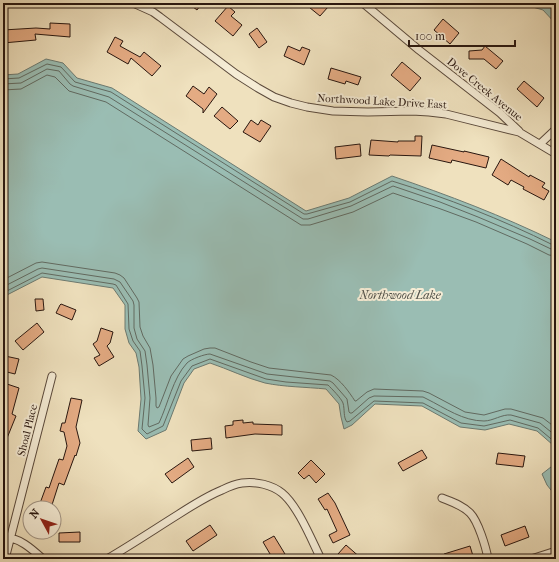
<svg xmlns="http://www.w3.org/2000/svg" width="559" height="562" viewBox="0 0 559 562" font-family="'IM FELL French Canon',serif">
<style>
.water{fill:#9abdb3;stroke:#6c7a71}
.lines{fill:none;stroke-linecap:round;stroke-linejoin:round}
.shore{stroke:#616a61;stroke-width:1}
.building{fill:#e4ab83;stroke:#28160f}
.minor-casing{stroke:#5a493b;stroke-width:9}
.minor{stroke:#f5ecd5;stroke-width:7}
.labels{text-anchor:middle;stroke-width:4;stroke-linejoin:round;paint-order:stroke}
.street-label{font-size:11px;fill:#28160f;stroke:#f5ecd5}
.water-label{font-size:12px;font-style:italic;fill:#505048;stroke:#f5ecd5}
</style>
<rect width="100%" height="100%" fill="#efe1be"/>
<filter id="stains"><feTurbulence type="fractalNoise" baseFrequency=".005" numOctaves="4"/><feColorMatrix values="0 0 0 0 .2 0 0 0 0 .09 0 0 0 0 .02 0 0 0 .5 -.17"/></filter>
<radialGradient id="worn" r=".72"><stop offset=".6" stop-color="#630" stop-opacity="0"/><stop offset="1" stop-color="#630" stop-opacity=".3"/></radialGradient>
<path class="water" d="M519 3H556V24L543 10Z
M46 59 63 63 77 78 112 88 306 211 349 198 392 176C448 195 503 216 556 242V454L553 445 537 431 509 424 485 430 460 427 422 406 375 404 352 425 344 429 341 417 339 404 326 389C306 387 284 387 265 383 246 378 228 369 210 363L194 369 184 383 166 430 146 439 138 431 141 399 139 367 136 353 129 343 125 329V305L113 288 42 277 3 297V75L18 74Z
M556 463V498L555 495 547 485 542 474Z"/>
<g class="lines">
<path class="shore" d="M3 79 19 78 47 64 61 67 75 82 111 92 304 214H307L350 202 392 181C447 198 501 219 553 245H556
M3 84 21 83 47 69 59 71 70 84 73 86 109 97 303 219H308L351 206 393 186 440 202 478 217 530 239 551 249 556 250
M3 90 21 89 47 75 55 77 69 91 106 102 301 225H310L353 212 393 193 438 208 476 222 527 244 549 255 556 256
M3 280 36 263 42 262 115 273 120 275 124 278 137 298 139 302 140 327 143 336 150 348 153 365 156 398V406L157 408 159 407 171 376 183 359 188 356 204 349 210 348H215L251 362 269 368 331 375C341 380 349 392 355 401H356L367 392 374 389 423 391 429 393 465 412 484 415 505 409H511L543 418 556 428
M3 287 38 269 42 268 114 279 120 282 133 301 134 305V328L137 339 145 351 147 365 150 398 148 425 149 427 159 423C168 404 173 378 187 363 191 359 205 354 210 354L267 374 330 381 333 383 347 399 349 412 350 413H352L369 398 374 396 423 397 427 399C445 408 463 421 484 421 493 421 502 414 511 415L540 423 556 436
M3 293 42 273 113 284 116 285 128 304 129 329 133 341 140 351 142 366 145 398 142 429 147 434 163 426 181 381 192 366 210 359 266 379 286 382 328 385C332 389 341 398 343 403 345 410 343 417 347 422L350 421 374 401 423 403 461 423 484 426 510 420 538 428 556 443"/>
</g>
<path class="building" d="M188 3H202L197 10Z
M304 3H323L328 7 320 16Z
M228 6 235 12 231 16 242 25 233 36 215 21Z
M443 19 459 33 450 44 434 30Z
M50 23 70 24V37L35 34 36 40 3 43V30L36 28 50 29Z
M257 28 267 42 259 48 249 34Z
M115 37 123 41 120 46 140 57 144 52 161 66 152 76 131 58 128 64 107 52Z
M288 46 300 51 302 47 310 50 304 65 284 56Z
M485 46 503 61 496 69 484 59H469V51L482 50Z
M402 62 421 78 410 91 391 75Z
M331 68 361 77 358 85 346 81 345 84 328 79Z
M524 81 544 98 537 107 517 89Z
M193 86 204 94 209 87 217 94 203 113V109L186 96Z
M222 107 238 121 230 129 214 116Z
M251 120 258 125 261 120 271 126 260 142 243 132Z
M415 136H422L421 156 390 155 389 156 369 155 371 140 398 142V141H415Z
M360 144 361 156 336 159 335 147Z
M432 145 464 152V151L489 157 486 168 452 160 451 163 429 158Z
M501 159 529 177 530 175 545 183 542 187 549 191 544 200 523 189 524 187 511 180 508 185 492 175Z
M35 299H43L44 310 36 311Z
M61 304 76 310 72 320 56 313 60 305Z
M37 323 44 332 23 350 15 341Z
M101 328 113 332 110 343 107 346 114 357 99 366 94 358 100 355 93 344 97 341Z
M5 356 19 359 15 374 3 371V364Z
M7 384 19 388 12 414 16 416 3 448V416L7 406 3 405V399Z
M71 398 82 400 76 427 80 443 76 456 75 455 64 485 59 483 51 508H46L39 506 46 487 49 488 59 459 63 460 67 446 64 432 60 431 62 423H65Z
M243 420V423L253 422V424L282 425V435L255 434 226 438 225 426 233 425V421Z
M211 438 212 449 192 451 191 440Z
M422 450 427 458 403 471 398 463Z
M498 453 525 456 523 467 496 464Z
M188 458 194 467 172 483 165 474Z
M311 460 325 474 316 483 309 475 304 479 298 473Z
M328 493 335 503 350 535 333 543 329 535 337 531 327 509 325 510 318 499Z
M210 525 217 535 193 551 186 541Z
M525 526 529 537 505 546 501 535Z
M80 532V542H59V533Z
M274 536 288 559H273L263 542Z
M346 545 362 559H345L338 554Z
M470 546 473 556 467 558V559H445L444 554Z"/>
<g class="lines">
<g class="minor-casing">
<path id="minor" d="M133 3 153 12 160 17 236 74 258 88 274 97 291 103 307 107 333 111 368 112 412 111 429 112 446 114 519 132 556 154
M363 3 419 50 500 113 519 131
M540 144 556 129
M442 498C452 502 462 505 470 513 478 521 486 547 488 559
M3 537C19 537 32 549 43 559
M5 559 52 376
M107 559C131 545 155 529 179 514 193 505 207 496 222 490 228 487 235 484 242 483 256 481 272 485 282 493 298 506 312 541 321 559
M531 559 556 551"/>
</g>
<use href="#minor" class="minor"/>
</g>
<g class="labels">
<g class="street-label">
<text transform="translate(485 89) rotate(39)" y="4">Dove Creek Avenue</text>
<text transform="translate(382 101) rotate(3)" y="4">Northwood Lake Drive East</text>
<text transform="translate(27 430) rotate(-76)" y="4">Shoal Place</text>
</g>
<g class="water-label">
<text x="400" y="299">Northwood Lake</text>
</g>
</g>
<rect width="559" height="562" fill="none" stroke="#efe1be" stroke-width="16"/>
<rect x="4" y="4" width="551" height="554" fill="none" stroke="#28160f" stroke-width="2"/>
<rect x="8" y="8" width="543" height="546" fill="none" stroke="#28160f"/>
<g transform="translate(42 520) rotate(310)"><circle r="19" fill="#f5ecd5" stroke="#a39686"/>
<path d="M0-3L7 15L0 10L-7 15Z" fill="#8f2418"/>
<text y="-6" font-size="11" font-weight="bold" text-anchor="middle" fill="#28160f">N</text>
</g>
<path d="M409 40v6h106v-6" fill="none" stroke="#28160f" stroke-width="2"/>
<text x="415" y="40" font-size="12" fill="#28160f" stroke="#f5ecd5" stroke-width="3" paint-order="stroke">100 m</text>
<rect width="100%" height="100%" filter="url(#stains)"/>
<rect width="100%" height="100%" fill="url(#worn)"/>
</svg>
